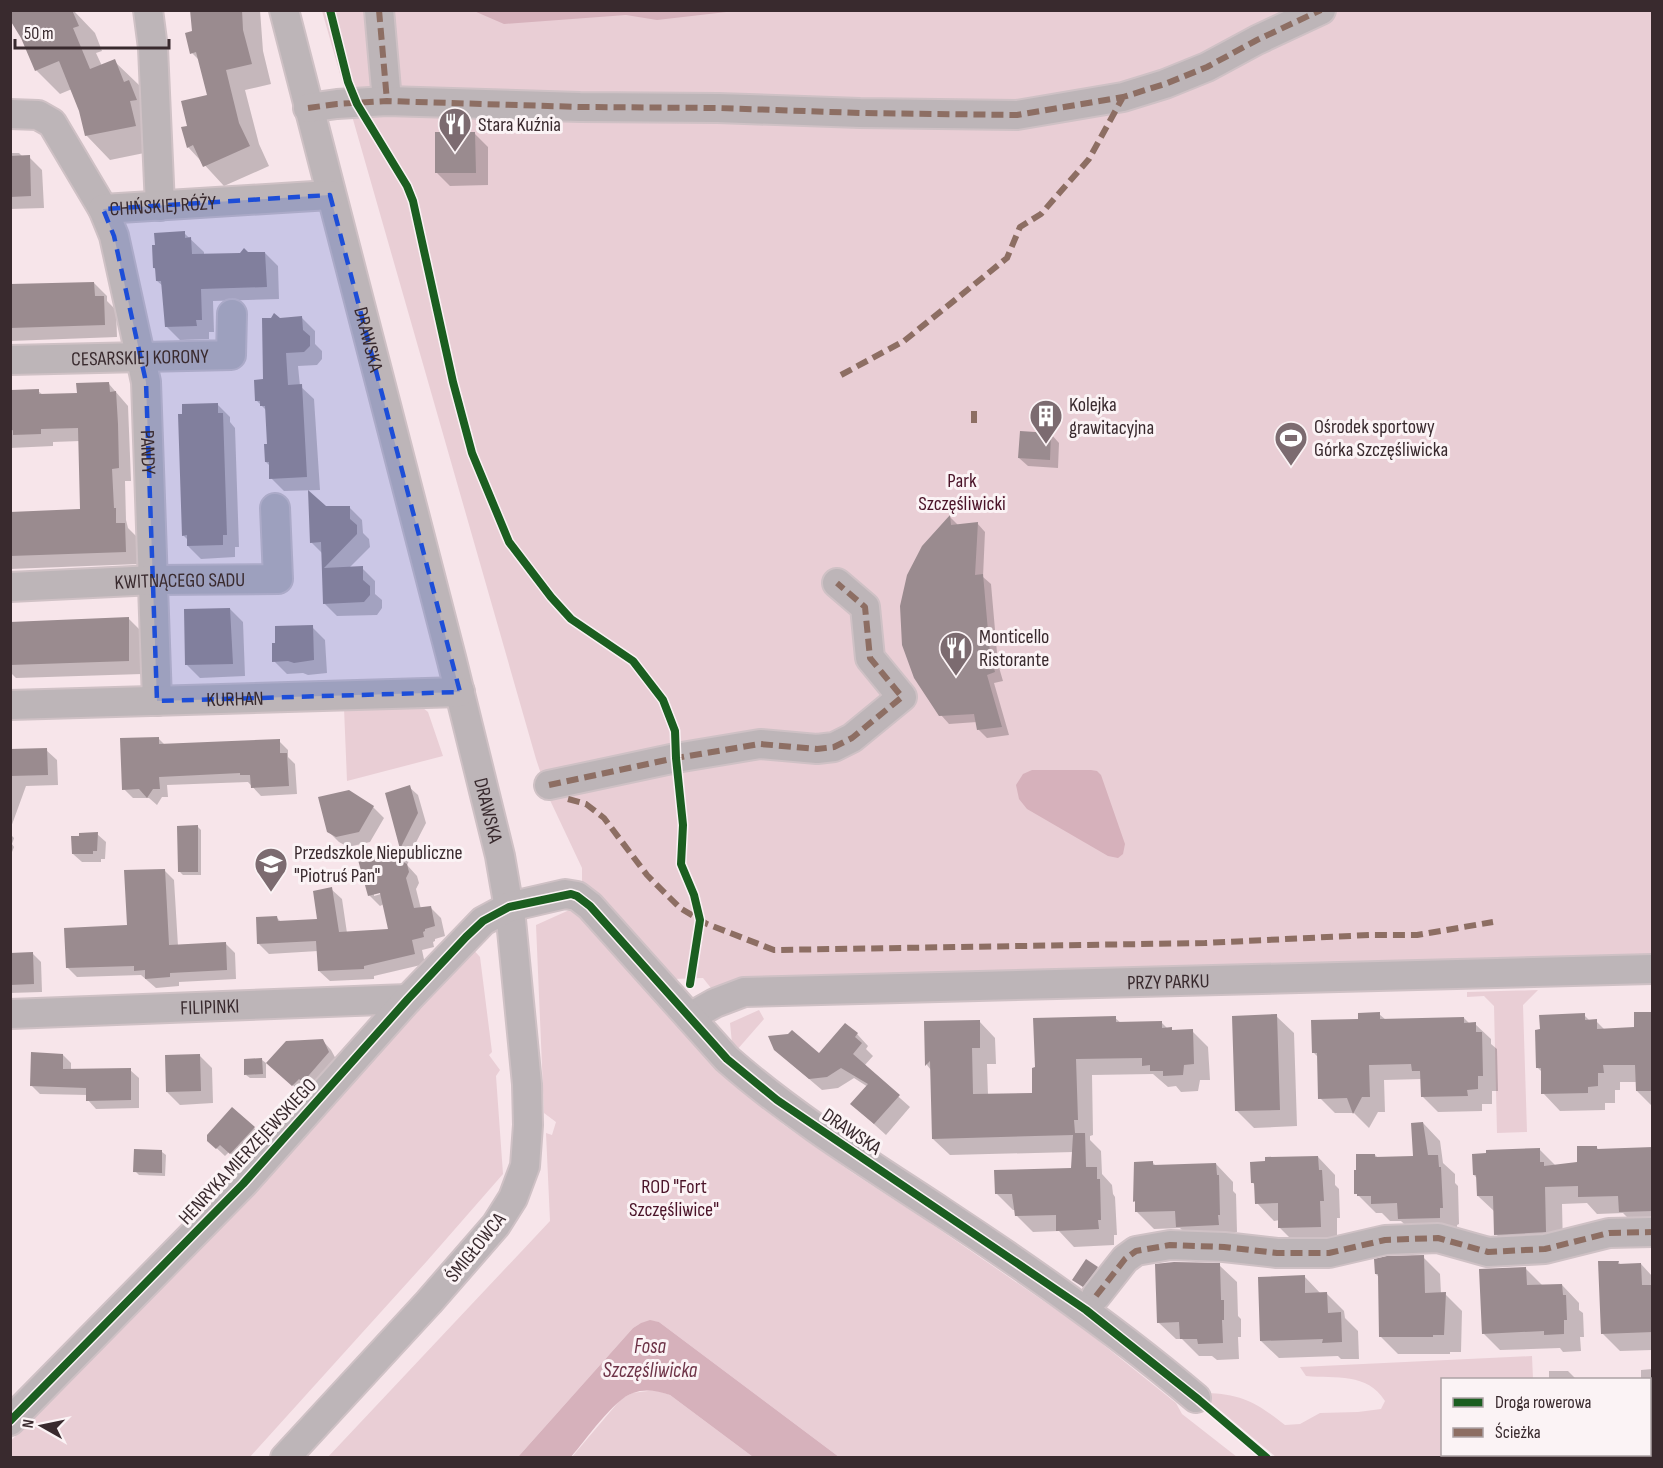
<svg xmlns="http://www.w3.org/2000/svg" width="1663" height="1468" viewBox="0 0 1663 1468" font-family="'Sofia Sans Condensed',sans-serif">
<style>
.green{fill:#e9ced5}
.water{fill:#d6b1bb}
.shadow{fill:#0003;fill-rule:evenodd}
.building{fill:#9a8b8f}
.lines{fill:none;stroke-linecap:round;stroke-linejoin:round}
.minor-casing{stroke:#cfc1c5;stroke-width:32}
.minor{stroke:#bdb5b8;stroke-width:28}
.quiet{stroke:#8d6e63;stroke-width:6;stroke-dasharray:12 6;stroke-linecap:butt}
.cycleway-casing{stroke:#fbf3f5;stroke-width:11}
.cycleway{stroke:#1b5e20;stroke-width:8}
.marked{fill:#1d4ed8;fill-opacity:0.2;stroke:#1d4ed8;stroke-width:4.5;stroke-dasharray:12 8;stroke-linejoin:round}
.labels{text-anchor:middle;stroke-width:6;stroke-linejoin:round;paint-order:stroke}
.poi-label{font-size:20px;fill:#392a2e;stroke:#fbf3f5;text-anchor:start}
.street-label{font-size:20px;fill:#392a2e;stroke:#fbf3f5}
.park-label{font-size:20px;fill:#4a1328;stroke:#fbf3f5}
.water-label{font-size:21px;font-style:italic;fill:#6e3448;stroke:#fbf3f5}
</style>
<rect width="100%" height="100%" fill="#f7e5ea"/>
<path class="green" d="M322 11H1652V958L1639 959 1634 954H1620L1616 959 1586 957V955L1571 956 1569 961H1531L1529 957 1501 958 715 993 703 978 673 979 595 892 582 883V868L549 798 536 759Z
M344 708H423L428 712 443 756 347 781Z
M576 907 728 1080 784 1125 853 1173 933 1225 1080 1326 1176 1403 1182 1414 1237 1457H839L659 1322C648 1320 642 1322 633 1328L518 1457 327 1458 550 1221 546 1133 552 1135 556 1122 544 1113 536 925Z
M471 947 480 957 492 1052 489 1055 500 1070 496 1076 503 1174 427 1261 250 1457H11L10 1442Z
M1538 990 1523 1005 1527 1132 1497 1133 1494 1006 1484 996 1467 997V992Z
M759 1010 764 1019 736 1051 732 1043 730 1023Z
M1532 1356 1533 1379 1442 1380V1454L1498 1455 1495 1457H1276L1203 1396 1206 1393C1242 1394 1257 1403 1285 1425L1300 1424 1320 1413 1358 1412 1381 1409 1385 1401C1367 1372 1336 1379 1306 1376L1300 1367Z
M656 1390 670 1395 753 1457 571 1458 621 1399 632 1393Z"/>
<path class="water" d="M474 11H735L657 20 626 15 504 24Z
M1032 770H1091L1097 771 1101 775 1125 844 1123 854 1118 858 1108 856 1027 809 1019 799 1016 785 1023 774Z
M650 1320 659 1322 839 1457H753L670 1395C658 1391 645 1388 633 1393 615 1398 584 1442 571 1457H518L633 1328 641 1323Z"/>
<path class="shadow" d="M10 10H73L95 33 102 51 96 53 102 66 114 61 139 85 159 150 110 160 86 135 81 111 72 89 60 94 36 70Z
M192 10H260L263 51 271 84 245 90 259 144 269 166 224 186 188 147 189 127 209 96 200 61 192 53 193 32Z
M475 134 488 147V185L450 186 437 173Z
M10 153H19L23 157H29L42 170 44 208 10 209Z
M184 233 204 252V255L265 253 278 266 279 299 213 301 214 332H209V339L180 340 167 327 163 286 157 281V270L154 268Z
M94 283 107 296V301L116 310 117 337 10 341V286Z
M302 318 315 331V344L322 351V359L317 365 298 366 300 386 314 399 320 490 284 491 271 478 270 466 266 462 269 445 266 410 256 400 265 381 279 319Z
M109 384 128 406 131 481H125L126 520 128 528 137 537 139 564 10 569V513L82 511 80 441 53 442V446L10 448V392L38 391 43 395 78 394Z
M217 404 230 417V422L235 428 239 547H235V557L201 559 188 546V540L183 535Z
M1051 434 1059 443 1058 468 1028 466 1019 458Z
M349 507 362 520 363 533 369 539 370 547 349 568H362L375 581V594L382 600V608L377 615 337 616 324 603 323 554 311 542 326 508Z
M950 517 958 525 977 523 985 532 983 577 991 584 998 664 1003 681 994 683 1009 735 987 738 978 729 977 722 949 724 941 715Z
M230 609 243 622 245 676 200 678 187 665Z
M128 618 141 631 142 674 16 678 10 672V624Z
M312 627 325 640 327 673 308 675 303 673 287 674 274 661Z
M158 738 165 745 279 741 288 750V757L295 764 297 794 261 796 248 782 167 785 168 797H162L157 805 149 798H133L124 789Z
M10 750H46L57 760 58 785 26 786 10 830Z
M409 787 418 795 426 823 409 856 401 848 386 794Z
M349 791 373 807 384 818 370 842 348 847 339 842 328 831Z
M198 827 201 830V875H183L180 872Z
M10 834 14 838 12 844 14 847 10 857Z
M97 834 106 842 105 859H101V862H82L73 854Z
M399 851 409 861 407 865 417 876 419 883 416 889 421 909 430 907 441 918 445 936 435 939V941L433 942 434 947 422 950 425 964 374 976V979L330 981 319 971 318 951 269 954 258 943 277 918 281 922 319 920 331 889 342 899 347 933 390 930 384 904 380 906 369 895 360 861ZM388 892 374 896V893Z
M164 870 174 880 178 946 225 943 235 953 236 979 179 982V986L156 988 141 975 77 977 67 967 128 926Z
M10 954H33L41 962 42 992 10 993Z
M1652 1013V1106L1637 1091V1082H1620V1090H1615V1103H1605V1110L1560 1111 1543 1093 1542 1072 1537 1067 1584 1015 1590 1021H1596L1605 1030 1636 1028Z
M1379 1014 1386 1020 1464 1018 1470 1024H1475L1491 1039V1044L1497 1049 1498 1091H1492V1104H1482V1111L1438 1112 1422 1096V1079L1384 1080 1385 1112H1378L1369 1128 1354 1113H1335L1320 1098 1319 1058 1314 1053 1359 1021Z
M1276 1016 1294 1033 1297 1126 1254 1128 1236 1110Z
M1115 1018 1121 1023 1161 1022 1168 1029 1174 1031H1192L1208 1047 1210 1080H1200L1198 1091 1181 1092 1176 1086 1168 1087 1153 1074 1092 1075 1093 1135 1090 1136V1140L1101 1151 1102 1174 1112 1185 1113 1194 1115 1197 1117 1235H1114V1245L1074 1247 1059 1231 1033 1232 1017 1216 1016 1210H1013L997 1194 1073 1169 1074 1152 950 1155 933 1139 931 1070 927 1065 925 1023 979 1021 995 1038 996 1064H987L988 1095 1034 1094Z
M857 1034 868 1046 866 1049 873 1056 864 1066 910 1107 886 1135 864 1115 868 1087 854 1078 838 1088 822 1090 788 1061 819 1055Z
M323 1041 331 1050 337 1061 312 1089 308 1086 302 1093 276 1071Z
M63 1055 71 1063V1071L130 1070 139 1078V1108L96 1109 88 1100V1095L40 1094 31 1085Z
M199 1055 212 1068 213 1103 180 1105 167 1092Z
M262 1060 266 1063V1078H250L246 1075Z
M1423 1123 1440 1141 1443 1163 1455 1174V1183L1458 1186 1459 1224 1457 1225V1234L1417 1236 1401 1221H1390L1382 1213H1376L1356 1193 1375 1155 1378 1158 1415 1157Z
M254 1128 262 1136 240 1162 229 1152 225 1156 209 1141Z
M1596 1147 1600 1151 1652 1149V1228H1638L1623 1213 1597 1214 1587 1203 1562 1204 1563 1249 1513 1252 1496 1234 1495 1212 1478 1196 1477 1178 1474 1175 1540 1150 1556 1166 1579 1164Z
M162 1152 166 1155 165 1176 139 1175 135 1171Z
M1318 1157 1335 1175V1185L1339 1189 1340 1218H1337V1244L1297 1245 1280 1228V1220L1274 1221 1257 1203 1256 1186 1252 1182Z
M1153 1163 1156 1166 1216 1164 1233 1182V1191L1236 1194 1237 1232H1235V1242L1195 1244 1180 1228 1154 1229 1137 1212V1204L1134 1201Z
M1423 1257 1440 1274 1441 1294H1445L1462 1311 1461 1352H1450V1354H1398L1381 1337 1379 1277 1376 1274Z
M1618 1262 1621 1265 1641 1264 1652 1276V1350L1620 1351 1602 1333Z
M1219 1265 1237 1282 1238 1316 1241 1319V1337H1238L1239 1359 1217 1360 1212 1356H1199L1182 1339H1176L1158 1322Z
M1097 1268 1100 1272 1087 1289 1078 1283Z
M1526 1269 1543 1286 1562 1285 1579 1303V1310L1583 1313 1584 1337H1580L1581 1351 1563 1352 1560 1348 1500 1350 1483 1333Z
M1304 1276 1321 1294H1327L1344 1311 1345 1318 1358 1331 1359 1359H1341L1338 1356 1279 1358 1261 1341Z
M1652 1369V1449H1650V1380H1641V1370Z
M1549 1371H1568L1577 1380H1549Z"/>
<path class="building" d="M10 10H72L79 26 73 28 90 69 115 59 124 82 129 80 137 100 130 101 136 126 85 136 79 111 59 61 35 71 21 38 10 20Z
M190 10H242L243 30 252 64 226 70 239 123 250 146 203 167 193 145 187 148 181 127 187 126 181 101 207 95 196 52 190 54 185 33 192 31Z
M435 132H475L476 173H435Z
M30 155 31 196 10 197V156Z
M185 231V238L191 237 192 254 240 253 244 248 248 252H265L267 287 201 289 202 320H196L197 326 165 327 161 281H156L155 268H153L152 245H155L154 233Z
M94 282 95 296H104L105 325 10 328V284Z
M274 313 280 318 302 316 303 330 310 336V346L304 352 286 353 288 385 302 384 307 477 269 479V462H265L264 444H267L265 406H260V401H255L254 380 263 379 262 318H271Z
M109 382 110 392 116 391 118 424 119 468 112 469 114 508H116V523H125L126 552 10 556V512L80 509 78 428 41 429V434L13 435V430L10 431 11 390 39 389V394L77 393 76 383Z
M218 403V413H223L227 535H223V545L187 546V535L182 536 178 414H182V404Z
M1020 431 1051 433 1050 460 1018 458Z
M308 490 326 506H350V519L357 525V534L324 568 363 566V580L370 586V595L364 602 323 604 321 542 310 543Z
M950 515 951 525 978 522 975 575 983 574 990 654 995 672 987 675 1002 727 977 730 974 714 939 716 914 678 902 645 900 606 907 575 922 546Z
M230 608 233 664 185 665 184 609Z
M129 617V661L10 665V622Z
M313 625 314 660 294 663 288 661 272 662V643H275V626Z
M159 737V744L280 739V753H287L289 786 251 788 250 775H240V773L159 777 160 789H153L147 798 139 789 122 790 120 738Z
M47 748 48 775 10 776V749Z
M410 785 418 813 400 849 385 793Z
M349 790 374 806 359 832 336 837 327 832 318 797Z
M198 825V872H178L177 826Z
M98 832 97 851H93V854H72L71 836H79V833Z
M400 849 395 858 407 864 409 872 406 878 414 908 431 906 435 926 425 929V931L423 932 424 937 412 940 415 954 364 966V969L318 971 316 941 257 944 256 917 277 916 278 921 317 919 313 891 332 887 339 932 388 929 380 893 368 896 358 860Z
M165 869 169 945 226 942 227 970 170 973V977L145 979V970L134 971V966L66 968 64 928 127 925 124 870Z
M33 952 34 984 10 985V953Z
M1380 1012V1019L1464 1017V1023L1476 1022V1032H1482L1483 1076H1478V1089L1467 1090 1468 1096 1421 1097 1420 1071H1412L1411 1064 1369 1065 1370 1097H1362L1353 1114 1347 1098 1318 1099 1317 1053H1312L1311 1020 1358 1019V1013Z
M1634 1012H1653V1091H1636L1635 1065H1603L1604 1073H1598V1086L1588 1087V1093L1541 1094V1068H1536L1535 1030 1540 1029 1539 1015 1585 1013V1020L1597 1019V1029L1634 1027Z
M1277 1014 1280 1110 1235 1111 1232 1016Z
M1116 1016V1022L1162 1021V1028L1172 1027V1030L1193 1029 1194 1064 1184 1065 1183 1075 1163 1076V1071H1150V1065L1142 1066V1058L1076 1059 1078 1120H1074L1075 1133H1085L1086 1167H1097V1179H1100L1101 1220H1098L1099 1229 1056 1231V1215L1015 1216 1012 1194H995L994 1170 1071 1168 1073 1135 932 1139 930 1061 925 1066 924 1021 980 1020V1048H972L973 1094 1032 1093V1068L1035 1067 1033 1018Z
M845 1023 858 1033 855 1037 862 1043 853 1054 900 1095 874 1124 850 1104 868 1084 841 1068 827 1077 809 1079 774 1050 768 1036 788 1034 792 1030 819 1053Z
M323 1039 329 1052 303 1082 299 1079 292 1086 266 1063 286 1041Z
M31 1052 63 1054V1069L131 1068V1100L86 1101V1088L30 1086Z
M200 1054 201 1091 166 1092 165 1055Z
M262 1058 263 1074 244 1075V1059Z
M232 1107 255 1127 230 1154 220 1145 216 1149 207 1141V1135Z
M1423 1122 1428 1155H1438L1439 1167H1441L1443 1208H1440V1218L1398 1219 1397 1203 1371 1204V1196H1357V1194H1354V1170H1356V1154H1375V1157L1413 1156 1411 1123Z
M1577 1146H1597V1149L1653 1147V1211L1619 1212 1618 1196 1578 1197V1186L1545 1187 1546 1232 1494 1235 1493 1196H1477L1476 1175H1473L1472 1154 1486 1153V1150L1540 1148V1162H1544V1166L1577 1162Z
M134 1149 162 1150V1173L133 1172Z
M1318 1156 1319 1170H1322L1324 1201H1320L1321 1227 1278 1228V1203L1255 1204 1254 1183H1251L1250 1162 1265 1161V1157Z
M1153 1161V1165L1216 1163 1217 1175H1219L1220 1215H1218L1219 1225 1176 1227 1175 1211 1135 1212V1201L1133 1202 1134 1162Z
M1424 1255 1425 1293 1446 1292 1444 1335H1433V1337H1379L1378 1274H1375L1374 1259 1387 1256Z
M1086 1259 1098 1267 1083 1287 1072 1280Z
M1598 1261H1619L1618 1264 1641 1263 1642 1285H1653V1332L1601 1334Z
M1174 1262 1220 1263 1221 1300H1224V1320H1222L1223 1343 1198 1344 1197 1339H1180L1179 1322 1157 1323 1155 1264Z
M1526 1267 1527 1285 1562 1284 1563 1295H1566L1567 1320H1564V1334L1544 1335V1331L1482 1334 1479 1269Z
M1305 1275V1293L1327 1292 1328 1313 1341 1312 1342 1342 1322 1343 1323 1339 1260 1341 1258 1277Z"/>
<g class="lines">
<g class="minor-casing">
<g id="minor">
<path d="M148 10 153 48 160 206"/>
<path id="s1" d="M284 10 452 661 500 856 511 920 527 1084 528 1125 525 1166 513 1198 496 1225 429 1302 285 1458"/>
<path d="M379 10 387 101"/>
<path d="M308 108 337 104 387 101 580 107 718 108 860 113 1017 115 1123 97 1165 84 1207 67 1257 40 1321 10"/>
<path id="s2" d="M10 114 38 115 52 123 103 209 114 236 146 382 157 701"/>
<path id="s3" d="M103 209 330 195"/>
<path id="s4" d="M10 360 231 355 232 314"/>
<path id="s5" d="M10 587 154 580 278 579 275 508"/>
<path id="s6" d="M10 705 460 692"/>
<path d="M549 785 676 758 760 744 817 749 834 747 852 738 902 697 870 658 865 607 837 583"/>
<path id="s7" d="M10 1014 408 999"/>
<path id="s8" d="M690 1017 715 1003 744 992 1652 969"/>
<path d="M1096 1296 1125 1259 1136 1251 1170 1245 1224 1247 1277 1253H1329L1385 1240 1438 1238 1488 1252 1545 1249 1609 1233 1652 1232"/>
<path d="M10 1421 243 1184 408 999 483 921 509 907 565 894 577 896 590 906 727 1059C793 1117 869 1164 942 1212 1030 1270 1116 1330 1196 1398"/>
</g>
</g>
<use href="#minor" class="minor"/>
<path class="quiet" d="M379 10 387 101
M308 108 337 104 387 101 580 107 718 108 860 113 1017 115 1123 97 1165 84 1207 67 1257 40 1321 10
M841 375 904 341 1007 258 1020 227 1041 214 1089 159 1123 97
M974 423V407
M549 785 676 758 760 744 817 749 834 747 852 738 902 697 870 658 865 607 837 583
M568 799 586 804 604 818 647 875 680 908 707 924 774 950 1205 943 1369 935H1417L1493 922
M1096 1296 1125 1259 1136 1251 1170 1245 1224 1247 1277 1253H1329L1385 1240 1438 1238 1488 1252 1545 1249 1609 1233 1652 1232"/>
<g class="cycleway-casing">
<path id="cycleway" d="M330 10 348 82 357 104 407 186 413 201 453 382 472 453 509 542 551 597 571 619 633 661 663 700 675 731 676 758 683 825 681 864 694 895 700 920 690 984
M10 1421 243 1184 408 999 466 937 483 921 509 907 571 894 577 896 590 906 727 1059 777 1100 1086 1310 1199 1400 1267 1458"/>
</g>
<use href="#cycleway" class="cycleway"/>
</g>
<path class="marked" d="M330 195 460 692 157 701 146 382 114 236 103 209Z"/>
<defs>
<g id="restaurant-pin" transform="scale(1.725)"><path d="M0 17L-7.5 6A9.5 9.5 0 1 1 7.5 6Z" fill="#7c6b70" stroke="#fbf3f5"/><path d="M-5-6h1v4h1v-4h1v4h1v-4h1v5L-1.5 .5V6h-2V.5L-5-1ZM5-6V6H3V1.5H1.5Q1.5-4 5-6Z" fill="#fff"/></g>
<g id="building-pin" transform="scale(1.725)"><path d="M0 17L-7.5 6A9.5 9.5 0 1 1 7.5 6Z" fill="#7c6b70" stroke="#fbf3f5"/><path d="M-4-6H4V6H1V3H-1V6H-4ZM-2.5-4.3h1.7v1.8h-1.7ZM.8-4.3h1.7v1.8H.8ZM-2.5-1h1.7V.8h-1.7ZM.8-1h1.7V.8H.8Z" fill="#fff"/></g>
<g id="stadium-pin" transform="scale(1.725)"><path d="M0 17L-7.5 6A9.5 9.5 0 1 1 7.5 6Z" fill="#7c6b70" stroke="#fbf3f5"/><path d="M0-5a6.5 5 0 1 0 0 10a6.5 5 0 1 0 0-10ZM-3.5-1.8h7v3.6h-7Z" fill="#fff"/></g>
<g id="school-pin" transform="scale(1.725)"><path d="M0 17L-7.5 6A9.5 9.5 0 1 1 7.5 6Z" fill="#7c6b70" stroke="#fbf3f5"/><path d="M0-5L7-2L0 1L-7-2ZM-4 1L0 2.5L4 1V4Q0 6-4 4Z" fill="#fff"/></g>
</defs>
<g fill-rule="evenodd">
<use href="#restaurant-pin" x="455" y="124"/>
<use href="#building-pin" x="1046" y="416"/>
<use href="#stadium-pin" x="1291" y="438"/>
<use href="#restaurant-pin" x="956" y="648"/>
<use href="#school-pin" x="271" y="864"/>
</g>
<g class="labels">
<g class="poi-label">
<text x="478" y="131">Stara Kuźnia</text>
<text x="1069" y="411">Kolejka<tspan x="1069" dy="23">grawitacyjna</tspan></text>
<text x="1314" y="433">Ośrodek sportowy<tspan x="1314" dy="23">Górka Szczęśliwicka</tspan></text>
<text x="979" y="643">Monticello<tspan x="979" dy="23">Ristorante</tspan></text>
<text x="294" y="859">Przedszkole Niepubliczne<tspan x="294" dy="23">"Piotruś Pan"</tspan></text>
</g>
<g class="street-label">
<text dy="7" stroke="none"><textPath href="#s3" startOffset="60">CHIŃSKIEJ RÓŻY</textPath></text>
<text dy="7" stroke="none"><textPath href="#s1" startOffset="340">DRAWSKA</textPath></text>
<text dy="7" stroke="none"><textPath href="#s4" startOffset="130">CESARSKIEJ KORONY</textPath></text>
<text dy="7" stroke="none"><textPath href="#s2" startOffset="393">PANDY</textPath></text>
<text dy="7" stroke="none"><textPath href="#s5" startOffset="170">KWITNĄCEGO SADU</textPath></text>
<text dy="7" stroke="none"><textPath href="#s6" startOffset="225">KURHAN</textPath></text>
<text dy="7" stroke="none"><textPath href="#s1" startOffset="826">DRAWSKA</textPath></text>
<text dy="7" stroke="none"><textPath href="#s8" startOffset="484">PRZY PARKU</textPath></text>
<text dy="7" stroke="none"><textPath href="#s7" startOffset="200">FILIPINKI</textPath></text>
<text transform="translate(852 1131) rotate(34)" y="7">DRAWSKA</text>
<text transform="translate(247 1151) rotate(-47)" y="7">HENRYKA MIERZEJEWSKIEGO</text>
<text transform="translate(475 1247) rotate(-51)" y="7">ŚMIGŁOWCA</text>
</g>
<g class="park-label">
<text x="962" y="487">Park<tspan x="962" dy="23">Szczęśliwicki</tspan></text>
<text x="674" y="1193">ROD "Fort<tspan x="674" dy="23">Szczęśliwice"</tspan></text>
</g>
<g class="water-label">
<text x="650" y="1353">Fosa<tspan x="650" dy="24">Szczęśliwicka</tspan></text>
</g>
</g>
<rect width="1663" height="1468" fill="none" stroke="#392a2e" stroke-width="24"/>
<rect x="1441" y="1378" width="210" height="78" fill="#fbf3f5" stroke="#ada3a5" stroke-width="1.5"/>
<rect x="1453" y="1398" width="30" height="9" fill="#1b5e20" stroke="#ada3a5" stroke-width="1.5"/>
<text x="1495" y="1408" font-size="18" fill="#392a2e">Droga rowerowa</text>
<rect x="1453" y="1428" width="30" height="9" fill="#8d6e63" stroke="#ada3a5" stroke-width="1.5"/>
<text x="1495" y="1438" font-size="18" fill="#392a2e">Ścieżka</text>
<g transform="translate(42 1426) rotate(279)" stroke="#fbf3f5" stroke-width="4.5" paint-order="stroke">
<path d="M0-4.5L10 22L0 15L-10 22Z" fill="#392a2e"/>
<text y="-9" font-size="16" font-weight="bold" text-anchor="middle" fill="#392a2e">N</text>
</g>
<path d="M15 39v9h154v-9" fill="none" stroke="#392a2e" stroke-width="3"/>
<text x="24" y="39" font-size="18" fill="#392a2e" stroke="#fbf3f5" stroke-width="4.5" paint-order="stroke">50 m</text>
</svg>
